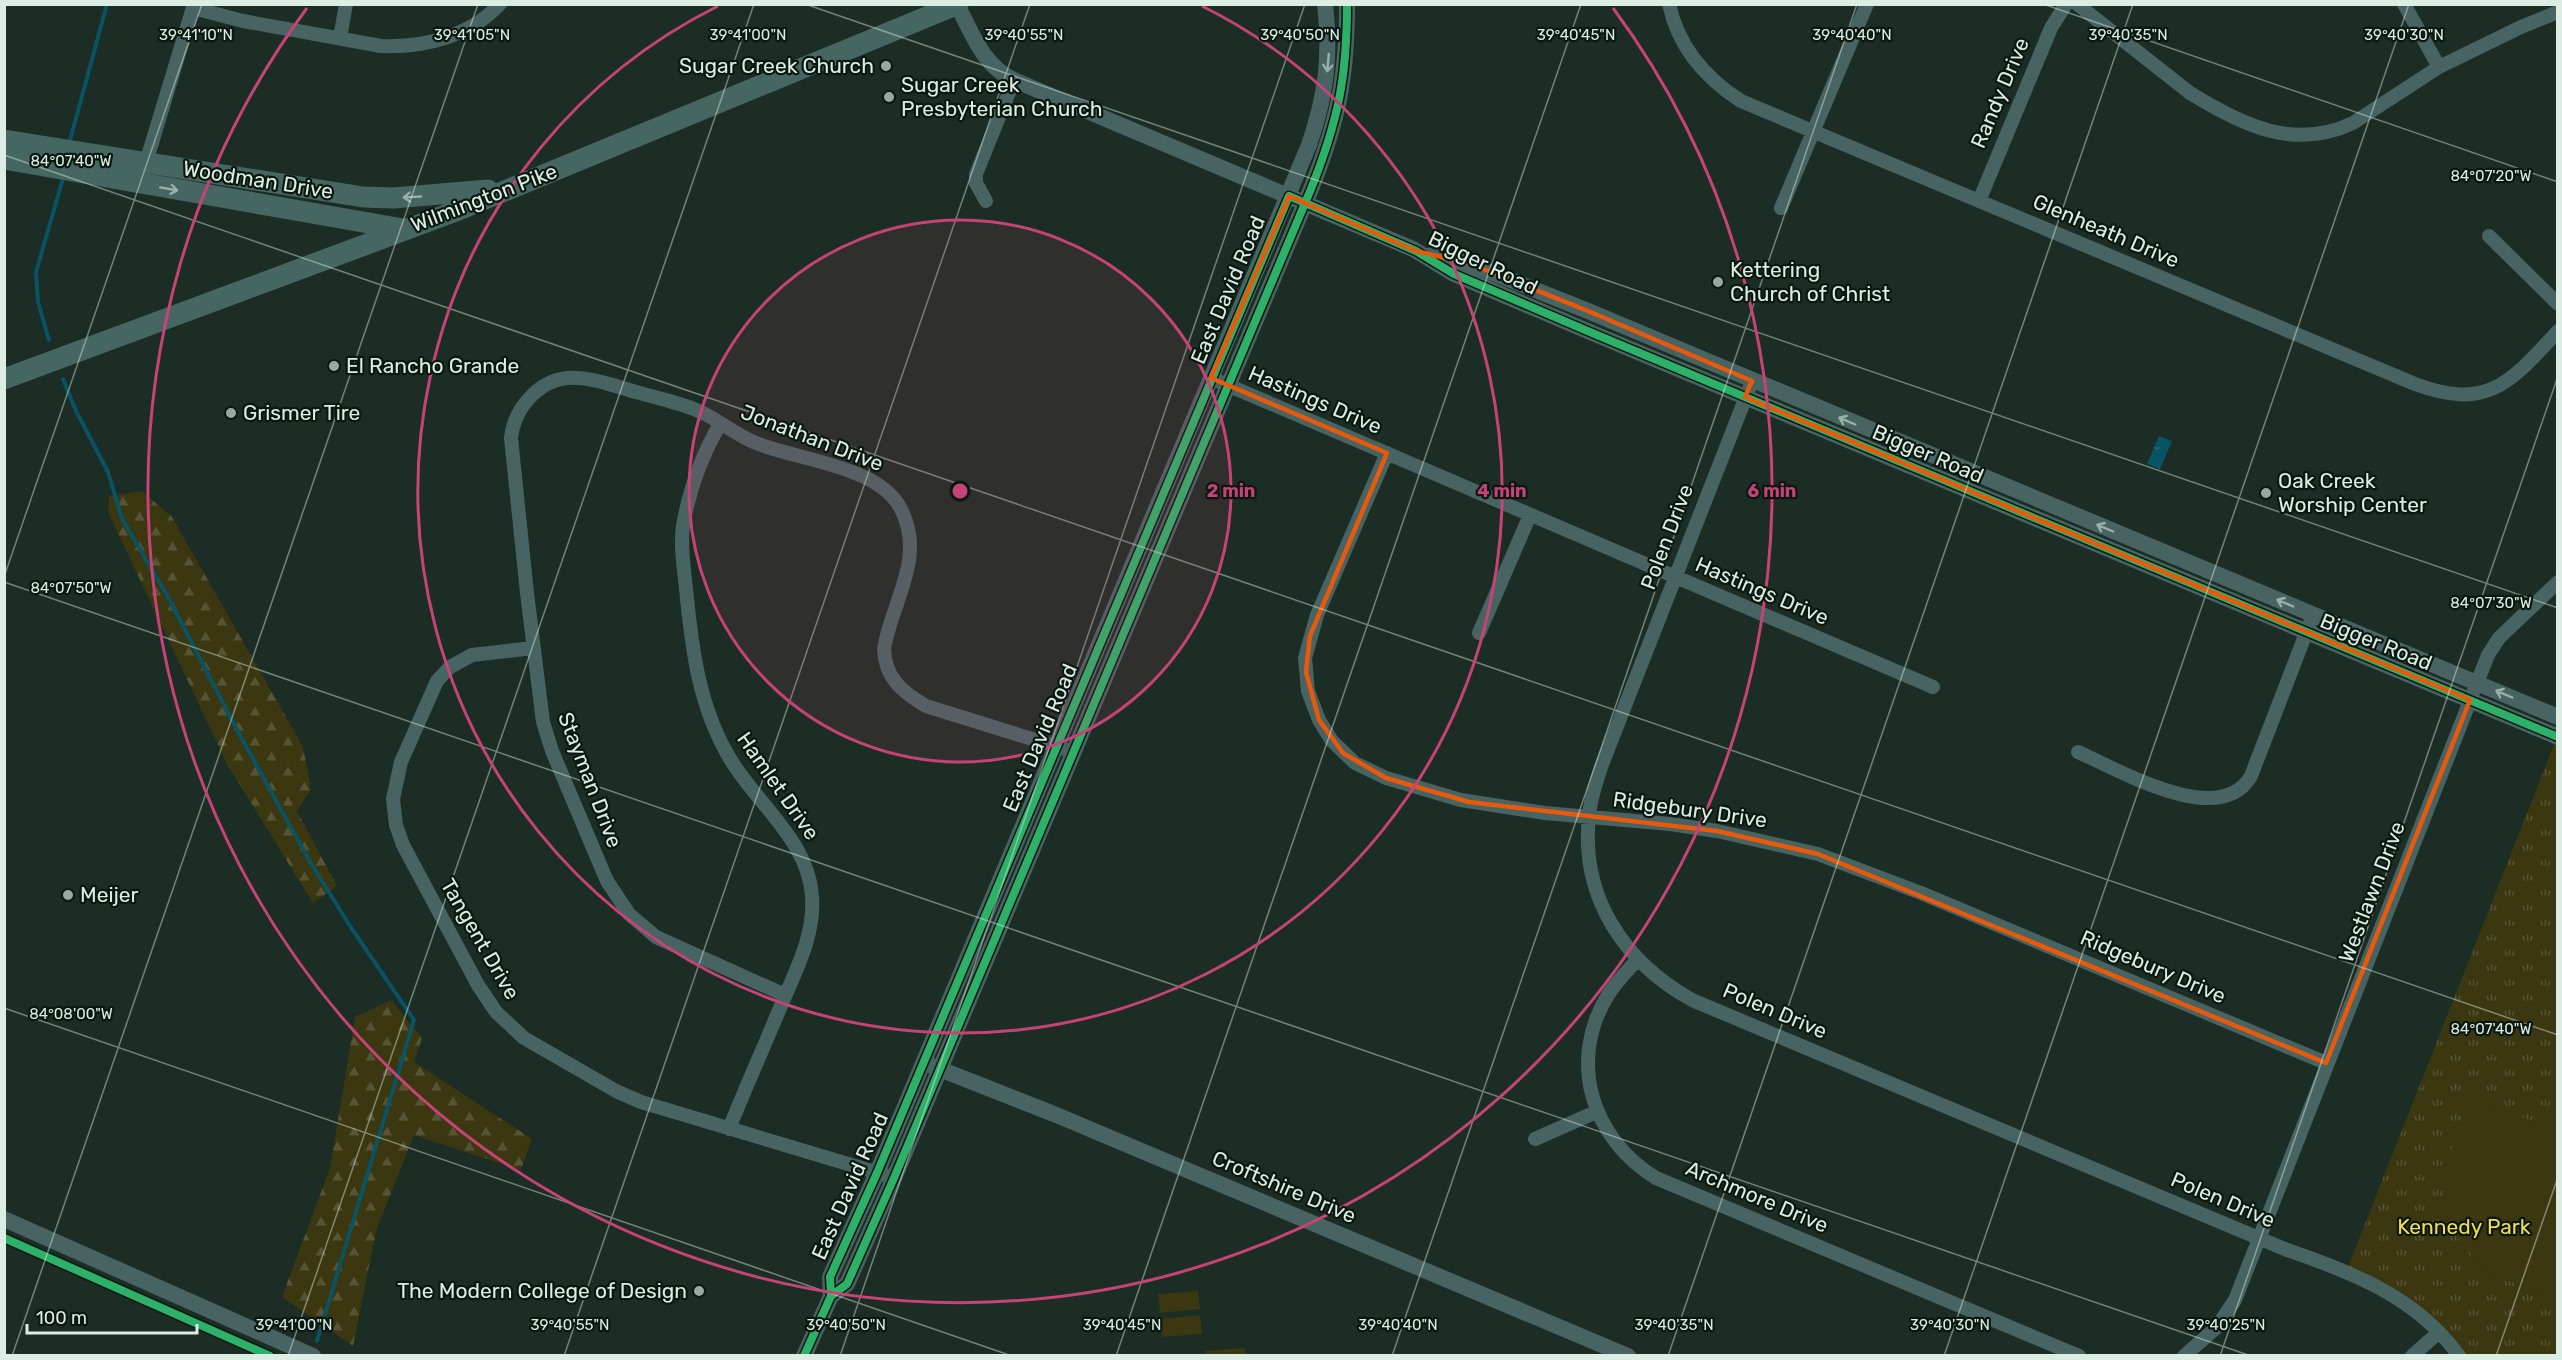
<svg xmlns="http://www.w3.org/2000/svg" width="2562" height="1360" viewBox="0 0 2562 1360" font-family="Rubik,sans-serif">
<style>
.forest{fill:url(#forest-firs)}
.park{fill:url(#park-tufts)}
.garden{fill:#3a3711}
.water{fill:url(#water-ripples)}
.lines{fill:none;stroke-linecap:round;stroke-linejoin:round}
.stream{stroke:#085364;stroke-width:4}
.minor{stroke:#486462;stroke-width:14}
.tertiary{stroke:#486462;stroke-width:16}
.primary{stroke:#466661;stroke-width:21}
.cycleway-casing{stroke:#0b1811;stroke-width:11}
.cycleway{stroke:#2db169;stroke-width:8}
.oneway{stroke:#99b0a9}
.oneway2{stroke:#98b1a8}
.marked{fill:none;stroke:#e8590c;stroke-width:4.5;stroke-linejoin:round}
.ticks{fill:none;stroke:#dceee3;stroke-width:1.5;stroke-opacity:0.45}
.ring{fill:none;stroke:#c74376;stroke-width:3}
.poi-dot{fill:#98aaa0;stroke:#0b1811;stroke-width:2}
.labels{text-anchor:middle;stroke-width:4.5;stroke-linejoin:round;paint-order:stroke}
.poi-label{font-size:21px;fill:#dceee3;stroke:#0b1811;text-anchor:start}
.street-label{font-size:21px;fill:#dceee3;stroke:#0b1811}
.park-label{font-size:21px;fill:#f3dd54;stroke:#0b1811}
.ticks-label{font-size:15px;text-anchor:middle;fill:#dceee3;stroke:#0b1811;stroke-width:4.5;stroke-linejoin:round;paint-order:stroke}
.centre{fill:#c74376;stroke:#0b1811;stroke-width:3}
.ring-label{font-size:18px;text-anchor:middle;font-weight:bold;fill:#c74376;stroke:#0b1811;stroke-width:4.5;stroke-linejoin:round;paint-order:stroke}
</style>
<defs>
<pattern id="forest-firs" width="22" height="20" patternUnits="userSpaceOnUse" patternTransform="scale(1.5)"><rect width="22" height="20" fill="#3a3711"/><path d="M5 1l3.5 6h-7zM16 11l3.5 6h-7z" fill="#565434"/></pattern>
<pattern id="park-tufts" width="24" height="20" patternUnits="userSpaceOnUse" patternTransform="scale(1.5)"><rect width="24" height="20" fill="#3a3711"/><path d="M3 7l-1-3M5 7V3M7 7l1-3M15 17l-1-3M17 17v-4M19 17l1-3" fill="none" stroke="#565434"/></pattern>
<pattern id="water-ripples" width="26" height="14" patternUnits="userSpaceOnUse" patternTransform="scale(1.5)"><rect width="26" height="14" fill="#085364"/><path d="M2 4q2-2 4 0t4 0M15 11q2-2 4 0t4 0" fill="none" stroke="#2b6c7a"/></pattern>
</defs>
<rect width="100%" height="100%" fill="#1b2d24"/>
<path class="forest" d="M142 491 172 517 303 747 311 789 297 811 337 886 313 903 227 764 108 512 109 496Z
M391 1000 422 1038 414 1062 532 1139 521 1170 414 1135 376 1231 353 1346 282 1297 330 1168 355 1017Z"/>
<path class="park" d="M2557 737V1355H2459L2439 1332 2346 1272Z"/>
<path class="garden" d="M2470 1098 2557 1130V1272L2547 1297 2486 1271 2450 1229 2443 1174Z
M1198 1291 1200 1309 1160 1313 1158 1294Z
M1200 1315 1202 1334 1162 1337 1160 1319Z
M1245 1348V1355H1205V1351Z"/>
<path class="water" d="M2159 436 2172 441 2160 469 2147 464Z"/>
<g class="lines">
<path class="stream" d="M69 144 107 4
M49 340 38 302 36 272 64 175
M63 379 76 411 108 472 122 519 168 597 236 728 310 862 350 926 414 1020 317 1341"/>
<path class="minor" d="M1669 4C1678 46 1705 78 1741 101L2415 384C2488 411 2510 383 2558 331
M2077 4 2190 93C2242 125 2294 151 2353 123L2439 67 2521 27 2558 12
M2404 4 2439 67
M193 8 243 21 381 46C424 48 470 36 500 4
M340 38 346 4
M144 169 194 4
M986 201 976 183V174L1014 80
M1979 201 2051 28 2066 4
M1781 208 1867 4
M2489 236 2558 304
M1211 378 1933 687
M1749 389 1601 767C1596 784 1590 799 1589 816 1580 897 1624 962 1692 1000L2287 1250C2352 1272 2418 1298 2459 1356
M720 424C702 455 689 490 683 526 680 546 684 568 686 589 692 650 699 709 732 762 759 805 809 843 812 896 815 936 795 972 780 1008 763 1049 745 1089 729 1129
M1387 453 1317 615 1305 658 1308 691 1319 720 1332 741 1355 763 1386 778 1461 800 1545 813 1670 824 1717 831 1818 854 1921 893 2326 1063
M1479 633 1530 515
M533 648 472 655 450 667 437 681 401 762 393 799 396 825 403 845 478 985 496 1012 524 1038 616 1091 641 1102 885 1175
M2078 752C2119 770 2220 830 2251 776L2313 615
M1637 960C1627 971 1616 982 1608 995 1567 1061 1592 1139 1656 1178L2079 1356
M785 995 656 937 629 914 607 881 552 751 543 722 527 593 511 438C515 405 543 375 578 378 599 379 620 388 640 393 660 399 682 403 701 412 720 421 736 435 756 443 797 460 880 466 901 509 926 558 892 601 884 649 885 678 902 692 926 706L1074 752
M1535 1139 1596 1112
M2184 1356 2217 1327 2235 1300 2488 655 2499 638 2558 582
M2412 1356 2439 1332"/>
<path class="tertiary" d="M957 5C973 34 982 65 1014 80L1413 249 1454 274 1597 335 2558 737
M1432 255 1471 264 1588 311 2558 717
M932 1066 1054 1114 1628 1356
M4 1219 313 1356
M831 1296 847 1284 894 1178 1311 189C1338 121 1347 78 1347 4
M804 1356 831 1296 830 1277 877 1173 1309 145C1326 95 1331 57 1325 4"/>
<path class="primary" d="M4 140 363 197 393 198 488 190
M4 159 403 229
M4 379 456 211 958 4"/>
<g class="cycleway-casing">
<path id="cycleway" d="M4 1238 270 1356
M831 1296 847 1284 894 1178 1311 189C1338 121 1347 78 1347 4
M804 1356 831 1296 830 1277 877 1173 1289 196 1416 251 1454 274 1597 335 2558 737"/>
</g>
<use href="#cycleway" class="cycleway"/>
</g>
<defs><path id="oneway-shaft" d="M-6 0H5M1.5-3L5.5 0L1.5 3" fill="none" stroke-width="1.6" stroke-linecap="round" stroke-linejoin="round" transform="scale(1.5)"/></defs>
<g class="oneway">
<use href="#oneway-shaft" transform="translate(1328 63) rotate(95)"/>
<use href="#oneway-shaft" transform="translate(1847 421) rotate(-157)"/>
<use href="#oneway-shaft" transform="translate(2105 528) rotate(-157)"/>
<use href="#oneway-shaft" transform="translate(2285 603) rotate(-157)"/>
<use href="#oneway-shaft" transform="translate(2504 694) rotate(-157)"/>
</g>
<g class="oneway2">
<use href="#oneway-shaft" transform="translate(169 189) rotate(10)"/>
<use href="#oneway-shaft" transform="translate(412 197) rotate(177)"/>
</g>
<path class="marked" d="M1289 196 1416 251 1471 264 1588 311 1752 381 1745 397 2470 700 2326 1063 1818 854 1717 831 1469 802 1386 778 1343 753 1319 720 1306 672 1310 636 1387 453 1211 378Z"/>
<path class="ticks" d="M805 4 2558 608M2043 4 2558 182M4 155 2558 1035M4 577 202 4M4 582 2251 1356M4 1008 1012 1356M12 1356 478 4M288 1356 754 4M564 1356 1030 4M840 1356 1305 4M1116 1356 1581 4M1392 1356 1857 4M1668 1356 2133 4M1944 1356 2409 4M2220 1356 2558 376M2496 1356 2558 1177"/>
<circle cx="960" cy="491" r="271" fill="#c74376" fill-opacity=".12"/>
<g class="ring">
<circle cx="960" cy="491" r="271"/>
<path d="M1202 6A542 542 0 1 1 718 6"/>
<path d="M1613 8A812 812 0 1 1 307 8"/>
</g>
<g class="poi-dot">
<circle cx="886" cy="66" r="6"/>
<circle cx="889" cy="97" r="6"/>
<circle cx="1718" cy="282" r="6"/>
<circle cx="334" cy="366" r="6"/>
<circle cx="231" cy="413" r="6"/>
<circle cx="2266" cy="493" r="6"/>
<circle cx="68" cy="895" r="6"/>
<circle cx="699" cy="1291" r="6"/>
</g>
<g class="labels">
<g class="poi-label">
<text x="874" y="73" text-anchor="end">Sugar Creek Church</text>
<text x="901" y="92">Sugar Creek<tspan x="901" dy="24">Presbyterian Church</tspan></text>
<text x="1730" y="277">Kettering<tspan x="1730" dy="24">Church of Christ</tspan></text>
<text x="346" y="373">El Rancho Grande</text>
<text x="243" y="420">Grismer Tire</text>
<text x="2278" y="488">Oak Creek<tspan x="2278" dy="24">Worship Center</tspan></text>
<text x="80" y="902">Meijer</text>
<text x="687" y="1298" text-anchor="end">The Modern College of Design</text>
</g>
<g class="street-label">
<text transform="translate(2000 93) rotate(-67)" y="7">Randy Drive</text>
<text transform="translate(258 180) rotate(9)" y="7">Woodman Drive</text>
<text transform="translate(484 198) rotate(-21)" y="7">Wilmington Pike</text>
<text transform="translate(2106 231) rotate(23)" y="7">Glenheath Drive</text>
<text transform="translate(1483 263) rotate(26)" y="7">Bigger Road</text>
<text transform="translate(1228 290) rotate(-67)" y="7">East David Road</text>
<text transform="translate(1315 400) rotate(23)" y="7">Hastings Drive</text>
<text transform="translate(812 438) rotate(21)" y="7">Jonathan Drive</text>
<text transform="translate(1928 454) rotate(23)" y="7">Bigger Road</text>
<text transform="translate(1667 537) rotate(-69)" y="7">Polen Drive</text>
<text transform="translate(1762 591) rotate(23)" y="7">Hastings Drive</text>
<text transform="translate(2376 642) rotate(22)" y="7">Bigger Road</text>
<text transform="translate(1040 738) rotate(-67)" y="7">East David Road</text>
<text transform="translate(590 780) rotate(69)" y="7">Stayman Drive</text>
<text transform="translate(778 786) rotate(55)" y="7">Hamlet Drive</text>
<text transform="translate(1690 810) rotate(8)" y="7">Ridgebury Drive</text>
<text transform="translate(2372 892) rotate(-69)" y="7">Westlawn Drive</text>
<text transform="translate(480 939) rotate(60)" y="7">Tangent Drive</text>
<text transform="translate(2153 967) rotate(23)" y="7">Ridgebury Drive</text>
<text transform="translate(1775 1011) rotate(23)" y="7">Polen Drive</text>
<text transform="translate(850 1186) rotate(-66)" y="7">East David Road</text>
<text transform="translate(1284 1187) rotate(23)" y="7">Croftshire Drive</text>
<text transform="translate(1757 1197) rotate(23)" y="7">Archmore Drive</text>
<text transform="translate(2223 1200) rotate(23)" y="7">Polen Drive</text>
</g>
<g class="park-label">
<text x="2464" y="1234">Kennedy Park</text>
</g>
</g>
<g class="ticks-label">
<text x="196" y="40">39°41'10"N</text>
<text x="472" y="40">39°41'05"N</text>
<text x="748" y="40">39°41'00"N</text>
<text x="1024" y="40">39°40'55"N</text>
<text x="1300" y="40">39°40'50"N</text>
<text x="1576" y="40">39°40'45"N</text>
<text x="1852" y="40">39°40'40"N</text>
<text x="2128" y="40">39°40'35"N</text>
<text x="2404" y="40">39°40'30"N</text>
<text x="71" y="166">84°07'40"W</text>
<text x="2491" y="181">84°07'20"W</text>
<text x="71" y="593">84°07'50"W</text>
<text x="2491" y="608">84°07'30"W</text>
<text x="71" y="1019">84°08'00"W</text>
<text x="2491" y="1034">84°07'40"W</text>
<text x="294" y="1330">39°41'00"N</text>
<text x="570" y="1330">39°40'55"N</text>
<text x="846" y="1330">39°40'50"N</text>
<text x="1122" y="1330">39°40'45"N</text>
<text x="1398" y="1330">39°40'40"N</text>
<text x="1674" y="1330">39°40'35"N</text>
<text x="1950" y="1330">39°40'30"N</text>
<text x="2226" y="1330">39°40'25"N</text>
</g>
<circle cx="960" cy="491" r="9" class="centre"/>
<g class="ring-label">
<text x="1231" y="497">2 min</text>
<text x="1502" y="497">4 min</text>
<text x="1772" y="497">6 min</text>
</g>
<rect width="2562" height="1360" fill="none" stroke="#dceee3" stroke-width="12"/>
<path d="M27 1324v9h170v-9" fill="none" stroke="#dceee3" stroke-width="3"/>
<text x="36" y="1324" font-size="18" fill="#dceee3" stroke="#0b1811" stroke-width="4.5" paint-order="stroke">100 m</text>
</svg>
